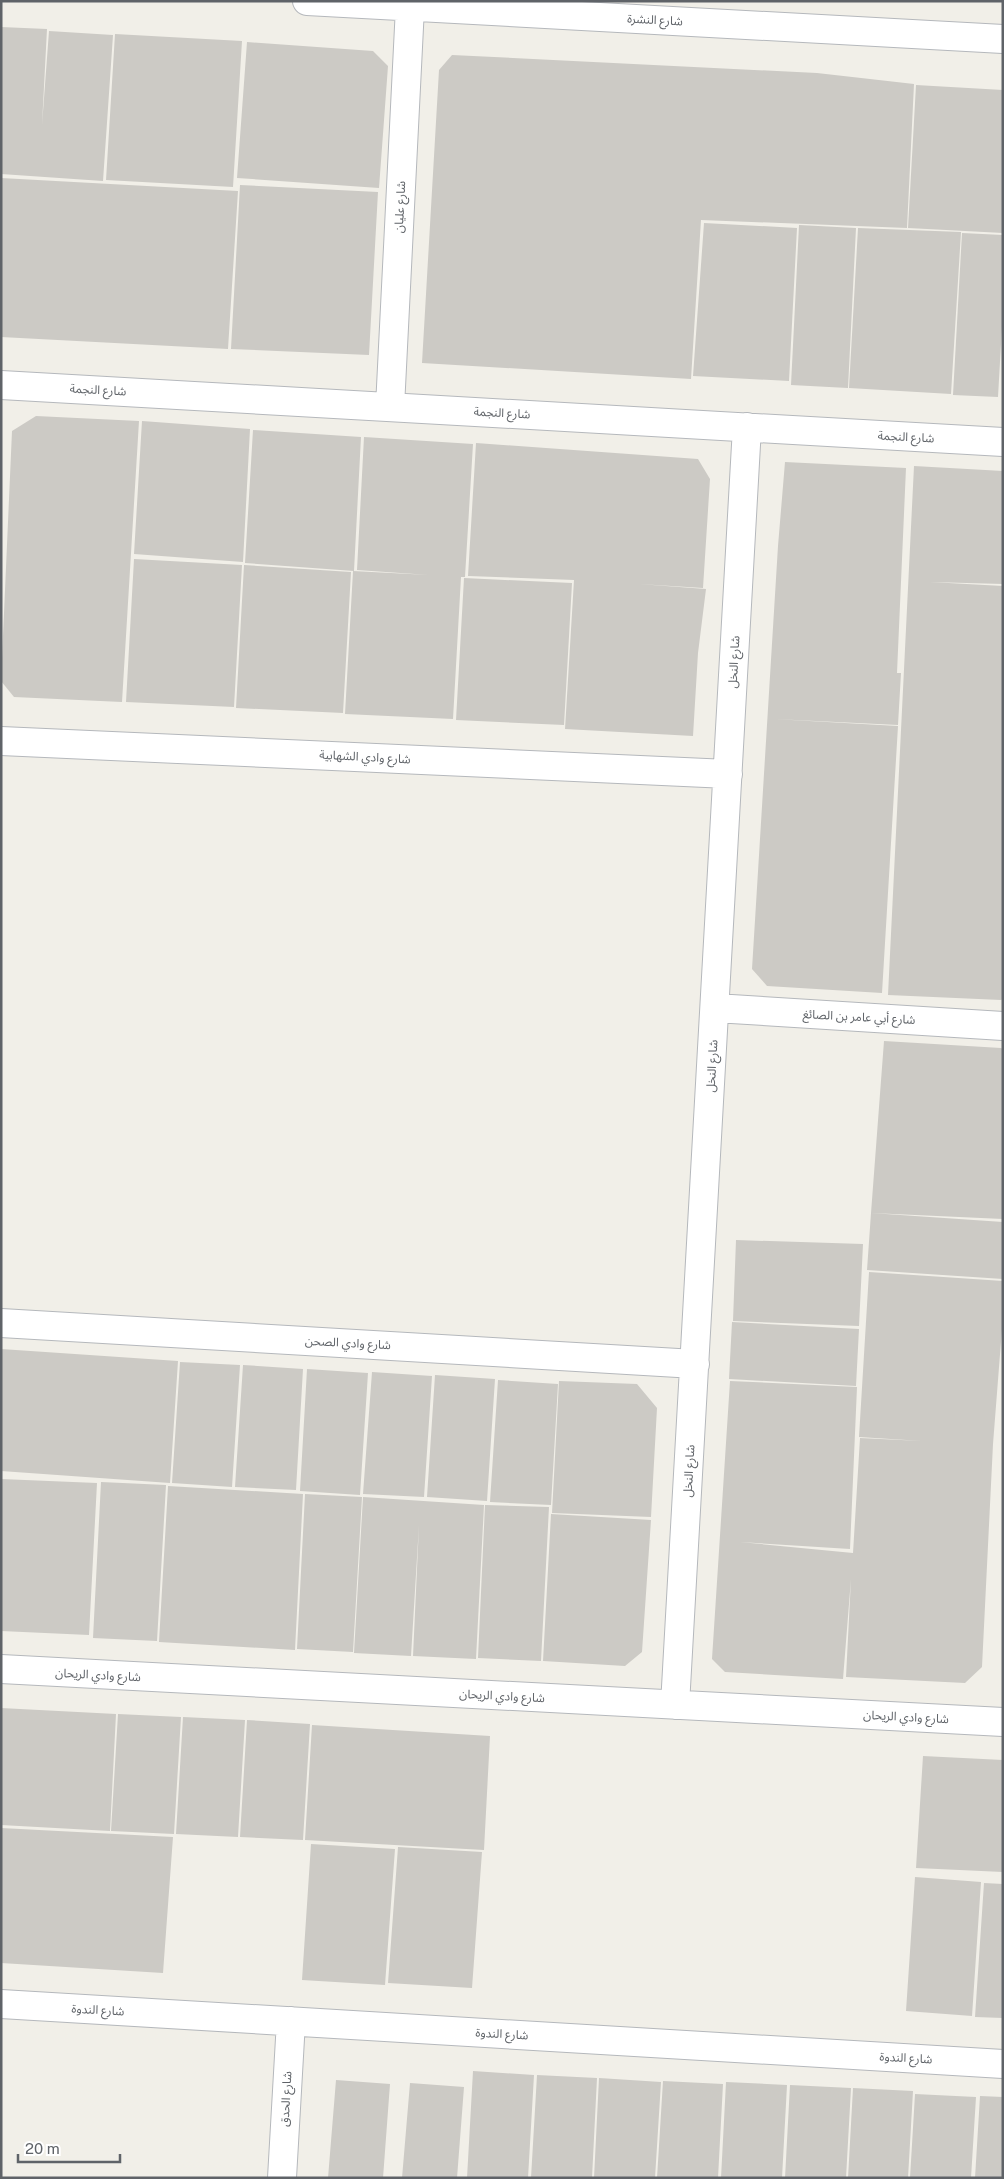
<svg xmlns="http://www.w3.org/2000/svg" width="1004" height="2179" viewBox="0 0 1004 2179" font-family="'Public Sans','Noto Sans Arabic',sans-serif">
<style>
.building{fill:#cccac5}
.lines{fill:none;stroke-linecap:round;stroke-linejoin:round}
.minor-casing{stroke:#b5b8bc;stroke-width:30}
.minor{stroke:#fff;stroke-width:28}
.labels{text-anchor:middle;stroke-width:5;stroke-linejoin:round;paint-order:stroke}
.street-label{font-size:12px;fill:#5f6368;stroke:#fff}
</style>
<rect width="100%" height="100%" fill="#f1efe8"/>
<path class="building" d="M1 27 47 29 42 125 49 31 113 35 103 181 1 174Z
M115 34 242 41 233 187 106 180Z
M247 42 373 51 388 66 379 188 237 178Z
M452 55 817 73 914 84 907 228 701 220 691 379 422 363 439 70Z
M916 85 1003 90V233L908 228Z
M1 178 238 191 228 349 1 337Z
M240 185 378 192 369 355 231 349Z
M704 223 797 228 789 381 693 376Z
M799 225 856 228 848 388 791 385Z
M858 228 961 232 951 394 849 388Z
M962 233 1003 235V309L998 397 953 395Z
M36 416 139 421 122 702 14 697 1 681 12 431Z
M142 421 250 429 243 562 134 554Z
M253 430 361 437 354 571 245 563Z
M364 437 473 444 465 577H461L453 719 345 714 353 571 429 575 357 570Z
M476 443 698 459 710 479 703 588 639 584 706 589 698 653 693 736 565 729 574 580 468 576Z
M785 462 906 468 897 673H901L898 725 774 719 898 726 882 993 767 986 752 969 778 546Z
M914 466 1003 471V584L930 582 1003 586V999L1001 1000 888 995Z
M134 559 242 565 234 707 126 702Z
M244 565 351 572 343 713 236 708Z
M464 578 572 583 564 725 456 720Z
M884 1041 1001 1048 1003 1049V1219L871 1213Z
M871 1213 1003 1222V1279L867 1270Z
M736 1240 863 1244 859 1326 733 1321Z
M869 1272 1003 1281V1316L993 1444 982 1667 965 1683 846 1677 851 1579 843 1679 725 1672 712 1659 730 1381 857 1387 850 1549 740 1542 853 1553 860 1438 922 1441 859 1437Z
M732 1322 859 1329 856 1386 729 1379Z
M1 1349 178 1361 170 1483 1 1471Z
M180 1362 240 1365 232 1487 172 1483Z
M243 1365 303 1369 296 1490 235 1487Z
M307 1369 368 1373 360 1495 300 1491Z
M372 1372 432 1376 424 1497 363 1494Z
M435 1375 495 1379 487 1501 427 1497Z
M498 1380 558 1384 551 1505 490 1502Z
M559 1381 637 1384 657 1408 651 1517 552 1513Z
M1 1479 97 1483 89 1635 1 1631Z
M101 1482 166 1485 157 1641 93 1638Z
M168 1486 303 1494 295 1650 159 1642Z
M305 1494 362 1497 353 1652 297 1649Z
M363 1497 484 1505 476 1659 413 1656 419 1525 411 1656 354 1653Z
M485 1505 549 1507 541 1661 478 1658Z
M551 1514 651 1520 642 1652 625 1666 543 1661Z
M1 1708 116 1714 110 1831 1 1825Z
M118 1714 181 1717 174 1834 111 1831Z
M183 1717 245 1720 238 1837 176 1834Z
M247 1720 310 1724 303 1840 240 1837Z
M312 1725 490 1736 484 1850 305 1840Z
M923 1756 1003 1760V1872L916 1868Z
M1 1828 173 1837 163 1973 1 1963Z
M311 1844 395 1849 385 1985 302 1980Z
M398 1847 482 1852 472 1988 388 1983Z
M915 1877 981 1882 972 2016 906 2011Z
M984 1883 1003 1884V2018L975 2017Z
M473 2071 534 2075 528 2178H467Z
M537 2075 597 2078 592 2178H531Z
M599 2078 661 2082 655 2178H594Z
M336 2080 390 2084 383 2178H328Z
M663 2081 723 2084 718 2178H657Z
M726 2082 787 2085 782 2178H721Z
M410 2083 464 2087 457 2178H402Z
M790 2085 851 2088 846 2178H785Z
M853 2088 913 2091 908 2178H848Z
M915 2094 976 2097 971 2178H910Z
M980 2096 1003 2097V2178H975Z"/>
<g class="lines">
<g class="minor-casing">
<path id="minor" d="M307 1 1003 39
M1 385 1003 442
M390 407 410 7
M1 741 728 774
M715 1008 1003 1026
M1 1323 695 1364
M1 1669 1003 1722
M675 1705 747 427
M1 2004 1003 2064
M282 2178 291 2021"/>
</g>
<use href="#minor" class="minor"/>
</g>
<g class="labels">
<g class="street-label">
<text transform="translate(655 20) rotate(3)" y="4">شارع النشرة</text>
<text transform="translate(400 207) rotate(-87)" y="4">شارع عليان</text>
<text transform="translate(98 390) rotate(3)" y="4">شارع النجمة</text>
<text transform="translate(502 413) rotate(3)" y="4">شارع النجمة</text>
<text transform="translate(906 437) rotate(3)" y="4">شارع النجمة</text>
<text transform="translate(734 662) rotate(-87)" y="4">شارع النخل</text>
<text transform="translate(365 757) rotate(3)" y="4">شارع وادي الشهابية</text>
<text transform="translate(859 1017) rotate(3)" y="4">شارع أبي عامر بن الصائغ</text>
<text transform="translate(712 1066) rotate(-87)" y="4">شارع النخل</text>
<text transform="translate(348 1343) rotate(3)" y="4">شارع وادي الصحن</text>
<text transform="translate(689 1471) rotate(-87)" y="4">شارع النخل</text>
<text transform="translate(98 1675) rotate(3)" y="4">شارع وادي الريحان</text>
<text transform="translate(502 1696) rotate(3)" y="4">شارع وادي الريحان</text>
<text transform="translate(906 1717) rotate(3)" y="4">شارع وادي الريحان</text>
<text transform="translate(98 2010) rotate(3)" y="4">شارع الندوة</text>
<text transform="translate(502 2034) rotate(3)" y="4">شارع الندوة</text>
<text transform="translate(906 2058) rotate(3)" y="4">شارع الندوة</text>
<text transform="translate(286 2099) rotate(-87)" y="4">شارع الحدق</text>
</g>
</g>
<rect width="1004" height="2179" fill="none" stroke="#5f6368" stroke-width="5"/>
<path d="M18 2154v8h102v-8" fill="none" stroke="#5f6368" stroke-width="2.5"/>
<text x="25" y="2154" font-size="15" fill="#5f6368" stroke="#ffffff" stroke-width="4" paint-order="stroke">20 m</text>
</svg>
